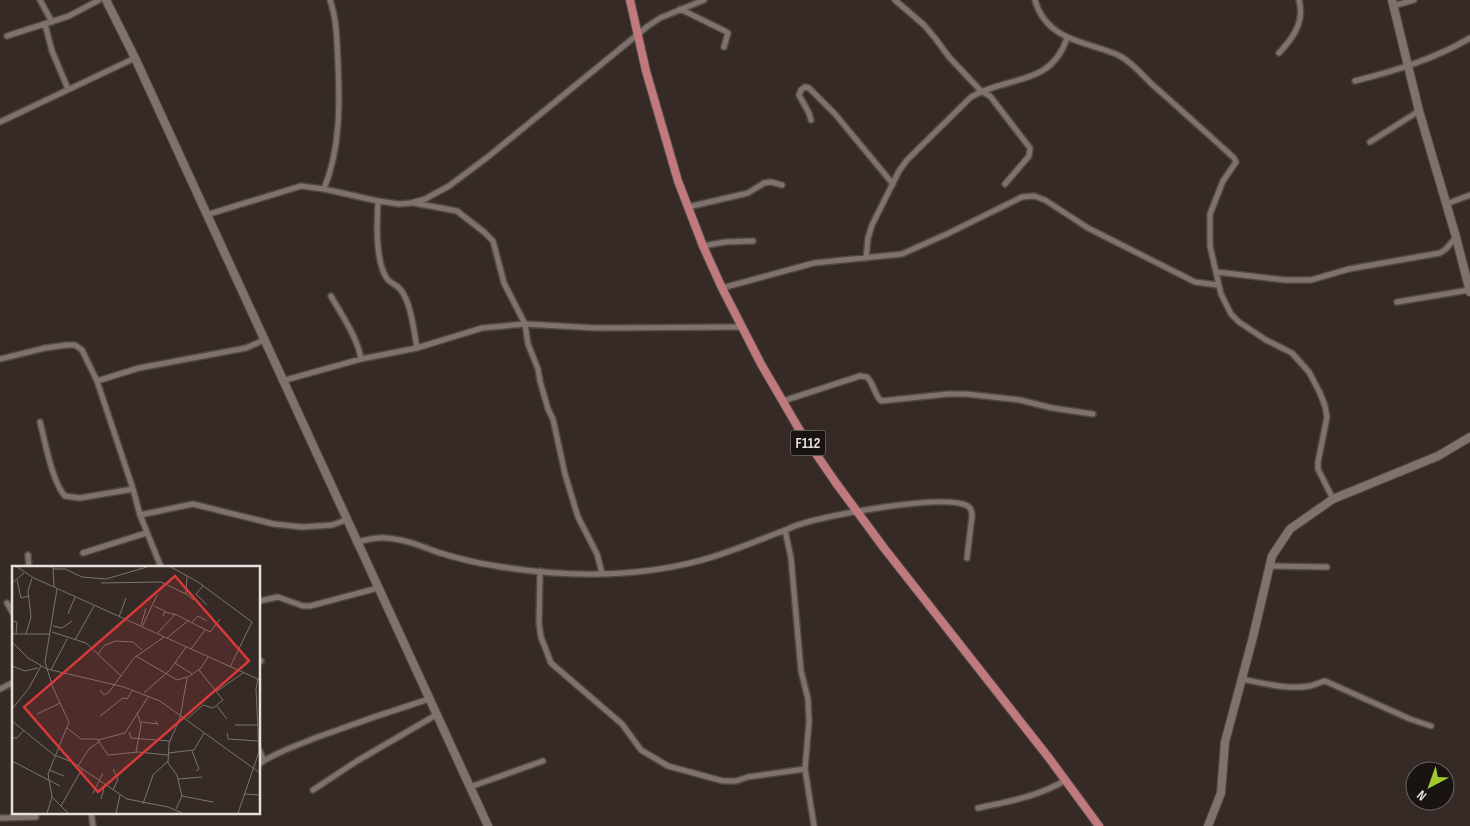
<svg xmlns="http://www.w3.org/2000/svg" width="1470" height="826" viewBox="0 0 1470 826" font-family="'Sofia Sans Condensed',sans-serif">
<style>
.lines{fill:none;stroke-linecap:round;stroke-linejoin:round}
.street-casing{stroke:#514845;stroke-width:8}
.secondary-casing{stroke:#514845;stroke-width:10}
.primary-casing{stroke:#514845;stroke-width:10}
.street{stroke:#7f726d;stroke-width:5}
.secondary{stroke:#7f726d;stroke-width:8}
.primary{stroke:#c0797d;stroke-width:8}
.labels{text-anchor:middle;stroke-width:5;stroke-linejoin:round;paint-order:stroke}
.shield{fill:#191412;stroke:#a9a3a0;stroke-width:1}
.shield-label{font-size:15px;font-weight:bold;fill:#e7e0dd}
.inset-road{fill:none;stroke:#7c736f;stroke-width:1}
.view{fill:#d83a3a;fill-opacity:0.15;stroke:#d83a3a;stroke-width:2.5}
.inset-edge{fill:none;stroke:#e7e0dd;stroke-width:2.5}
</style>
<rect width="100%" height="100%" fill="#352a26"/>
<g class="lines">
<g class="street-casing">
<path id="street" d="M40 0 52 22
M895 0 924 25 935 38 949 57 981 91 990 96 1030 148 1029 156 1005 184
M1035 0C1044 33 1072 40 1102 49 1108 51 1114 53 1120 56 1133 63 1143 76 1154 86 1181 110 1208 134 1234 158L1236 162 1223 181 1210 214V246L1221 294 1231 314 1239 322 1266 340 1292 353 1309 372 1320 393 1325 406 1327 417 1318 462V469L1333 499
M1393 6 1414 0
M680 9 725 31 728 33 724 47
M45 24 52 51 68 89
M7 36 69 16 99 0
M1279 53C1293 38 1305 22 1299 0
M1355 81C1394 71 1435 59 1470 38
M811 120 809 113 799 95 801 90 805 87 809 88 835 114 893 184
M0 122 135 58
M1370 142 1419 111
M324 189C340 149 340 107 338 64 337 43 337 20 330 0
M378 201C377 221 375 259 386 277 389 283 396 284 400 289 411 301 414 332 417 348
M414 203 457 211 484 232 493 241 504 283 525 324 528 344 538 369 540 381 548 409 553 419 565 474 578 517 597 554 602 573
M1446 204 1470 195
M688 207 748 193 764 183 771 182 782 185
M206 215 301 186 324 189 378 201 399 204 411 203 425 199 449 186 489 156 648 26 660 18 704 0
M703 246 725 242 753 241
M866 258 868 238 872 225 899 171 907 160 971 97C1008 75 1051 87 1067 38
M1217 272 1285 280H1311L1349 269 1440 253 1446 249 1456 237
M722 288 814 263 902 254 947 234 1022 197 1034 196 1045 200 1088 228 1195 282 1218 285
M331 296C342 316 357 336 361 359
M1397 302 1469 290
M0 359 45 348 67 345H75L82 350 97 381 133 489 140 515 161 567
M97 381 139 368 246 348 264 340
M282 381 361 359 417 348 482 328 525 324 596 328 741 327
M783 401 860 376 867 377C874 384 874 394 881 401L948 394H966L1020 400 1052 408 1093 414
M40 422C45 441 52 482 65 496L80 498 133 489
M140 515 193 504 274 524 302 527 332 525 346 520
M785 530 791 558 801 671 808 699 809 722 805 769 814 826
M356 542C366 540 377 537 386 538 404 539 421 546 437 552 456 558 476 563 496 566 563 577 636 578 702 560 728 553 754 542 780 532 787 530 793 526 801 524 828 515 945 493 968 506 972 509 972 513 972 516L967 558
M83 553 146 533
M28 555 29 567
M1270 566 1327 567
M540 571 539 624 541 637 551 663 622 724 641 750 668 766 723 781H736L748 777 805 769
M259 601 278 597 303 606H310L378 588
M7 603 14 615
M259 662 261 661
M1242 679C1261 683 1290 690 1310 686 1315 685 1320 682 1325 681L1410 719 1431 726
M0 689 14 682
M259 750 264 760
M259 764C276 752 296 746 315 738 353 724 391 711 429 699
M470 787 543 761
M313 790 357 761 436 715
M978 808C1010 801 1037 797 1066 780
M91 812 93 826
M0 818 36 817"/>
</g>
<g class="secondary-casing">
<path id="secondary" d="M106 0 135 58 488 826
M1392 0 1419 111 1456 237 1470 292
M1208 826 1221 793 1225 742 1253 637 1272 556 1290 529 1333 499 1438 456 1470 437"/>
</g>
<g class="primary-casing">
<path id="primary" d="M630 0 646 71 678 181 703 246 722 288 761 364 799 429 836 483 884 548 1049 758 1099 826"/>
</g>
<use href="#street" class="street"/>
<use href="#secondary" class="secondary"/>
<use href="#primary" class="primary"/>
</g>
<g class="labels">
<rect class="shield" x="790.5" y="430.5" width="35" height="25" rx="4"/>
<g class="shield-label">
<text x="808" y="448">F112</text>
</g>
</g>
<g transform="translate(12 566)">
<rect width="248" height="248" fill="#352a26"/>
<path class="inset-road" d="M5 1 22 12 248 114M41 1 42 21M159 1 186 16 240 56 218 101M41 3H53L70 11 94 13 135 1M175 10 174 28 182 34M5 14 9 32 17 30M0 17 12 7M89 17 149 16 174 28M191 20 184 28 195 39M142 40 153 45 151 50M153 46 165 49 198 66 208 53M56 48 63 31M107 51 114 32M0 55 5 56 4 68M180 56 186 50 195 55M129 59 134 42M41 60 50 62 60 55M130 61 145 29M40 66 74 77 109 110M146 67 163 48M0 68H38M14 68 19 51 16 25 20 12M155 72 177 54M63 74 82 40M0 76 16 92 35 103 112 121 148 135 248 207M179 83 193 64M86 88 93 79 104 75 121 76 130 84M124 90 165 114 175 111M163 97 180 108M0 100 13 105 26 102M39 104 55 73M88 124 92 129 97 126 122 92 152 71M205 125 231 107M132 127 158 104 174 81M205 140 215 153M0 143 17 122 29 100M25 148 48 137M88 150 111 132 115 133 120 125M175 153 191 139 201 142 211 134 187 104M0 155 42 189 60 196 115 233 156 241 170 247M129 156 146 158 143 155M223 159H245M55 162 69 173H85L96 189 126 186 156 189M117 166 119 172 157 175M215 167 216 173 246 175M0 172H5L12 164M86 174 113 167 136 131M180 185 187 203 184 205M124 186 129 159 125 146M156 187 182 184 192 167M0 195 48 220M66 200 77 183 88 175M101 203 106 213 101 224M37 204 52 210M166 213 190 211M81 227 91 207M232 228 248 229M170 230 201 236M40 231 56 247M89 233 93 218M131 238 141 209 156 195M49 240 70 203M164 243 170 230 165 209 156 197 157 177 168 152 175 112 189 102 196 91M35 247 40 231 36 208 57 156 41 122 33 96 45 23M104 247 108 229M226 247 247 186 244 123 246 113"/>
<path class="view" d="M163 10 237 95 86 226 12 141Z"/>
<rect width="248" height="248" class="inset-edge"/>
</g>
<g transform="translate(1430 786) rotate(221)"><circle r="24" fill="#191412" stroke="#6b6663"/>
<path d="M0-4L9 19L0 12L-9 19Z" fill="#9eca2f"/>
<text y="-8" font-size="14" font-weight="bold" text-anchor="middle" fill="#e7e0dd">N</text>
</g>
</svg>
